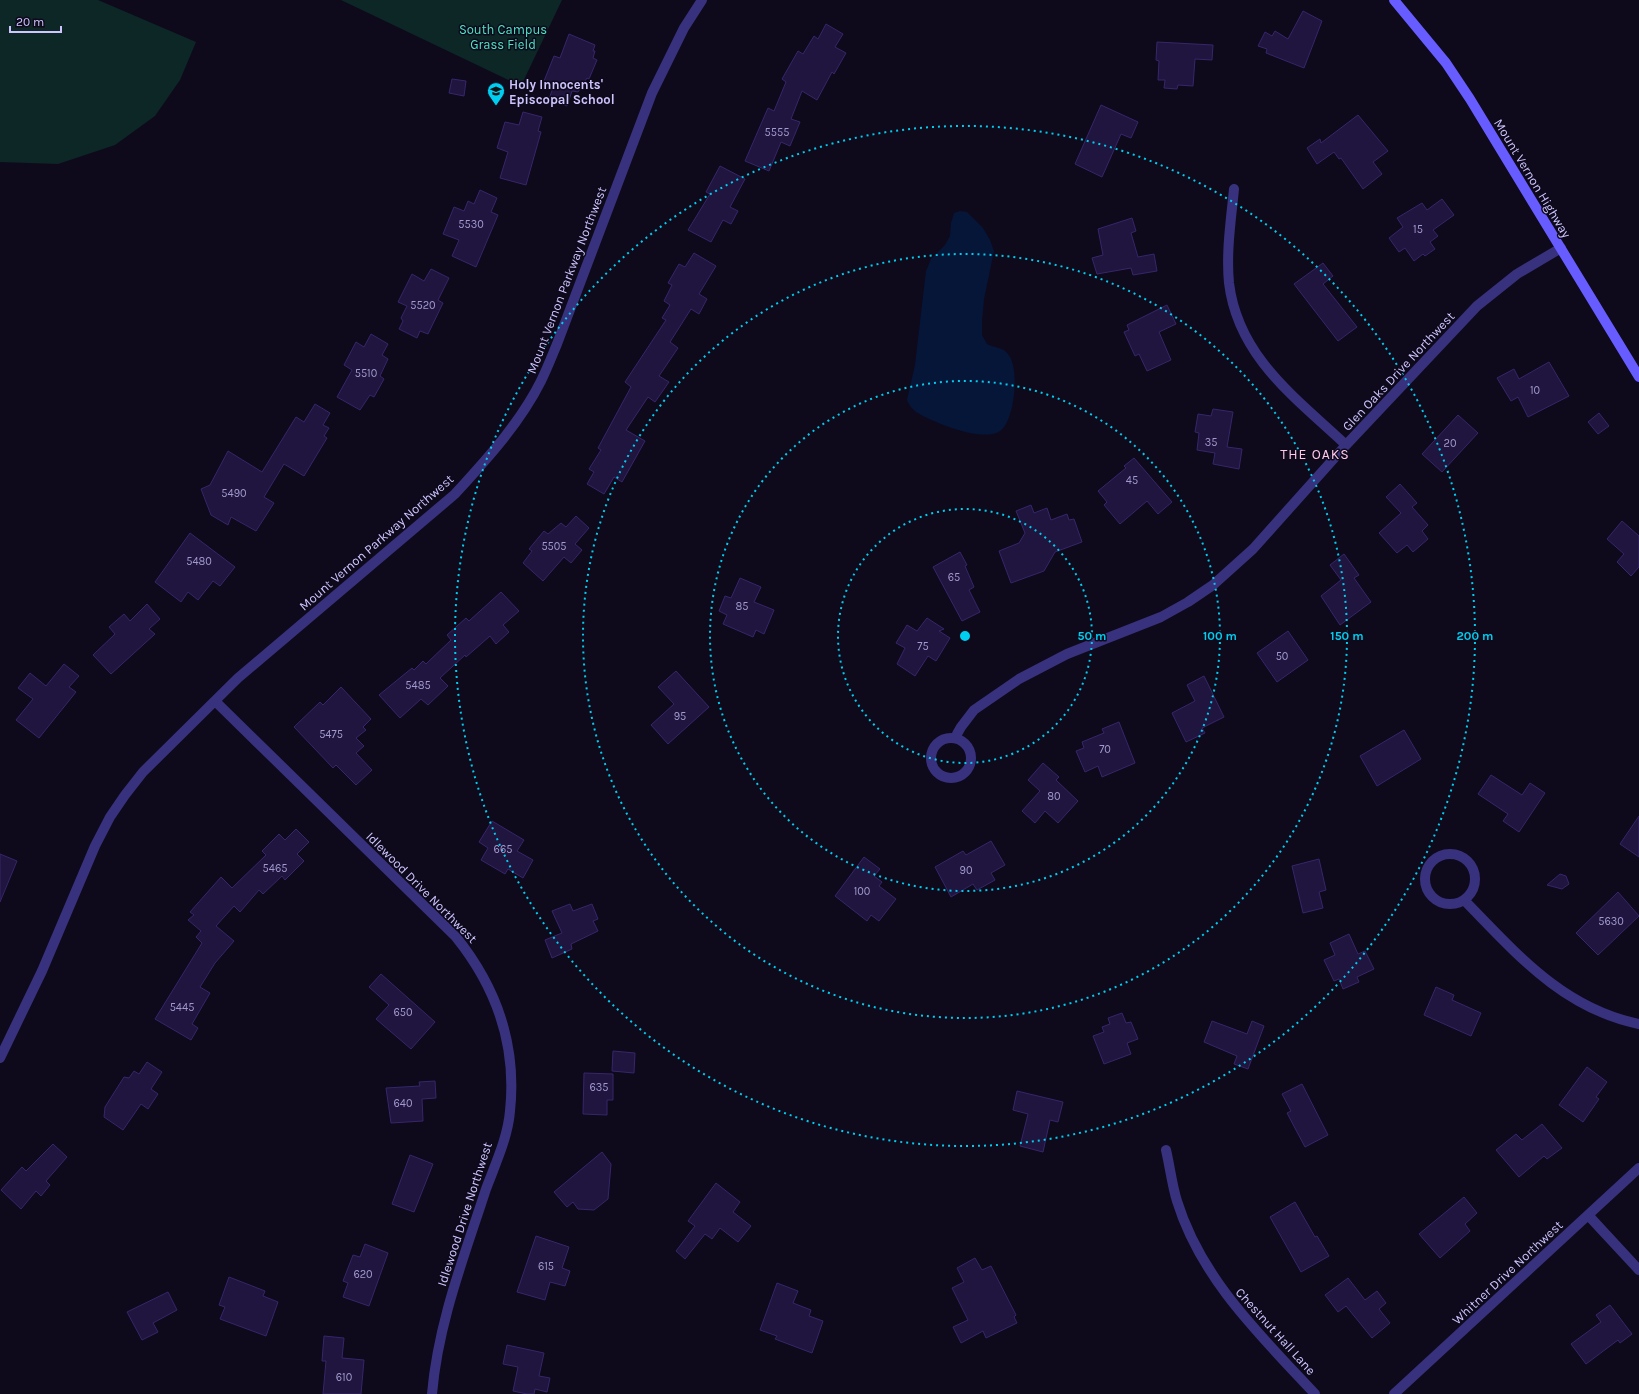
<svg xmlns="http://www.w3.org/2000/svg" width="1639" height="1394" viewBox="0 0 1639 1394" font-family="Karla,sans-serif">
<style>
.green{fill:#0d2626}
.water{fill:#061639}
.building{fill:#1f153e;stroke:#36266b}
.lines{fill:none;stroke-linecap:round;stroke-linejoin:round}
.street{stroke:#38327e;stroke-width:10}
.secondary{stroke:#675cff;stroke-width:10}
.ring{fill:none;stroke:#00cef0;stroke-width:2;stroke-dasharray:2 4}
.labels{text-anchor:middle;stroke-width:3;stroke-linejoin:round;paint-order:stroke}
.number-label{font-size:11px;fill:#a299cf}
.park-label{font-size:13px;fill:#4be5c5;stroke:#0e0a1c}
.poi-label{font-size:13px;font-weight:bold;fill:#cec5ff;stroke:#0e0a1c;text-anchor:start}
.street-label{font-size:13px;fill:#cec5ff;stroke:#0e0a1c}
.neighbourhood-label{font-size:14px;letter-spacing:1px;fill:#ffc7e8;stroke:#0e0a1c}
.centre{fill:#00cef0;stroke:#0e0a1c;stroke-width:2}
.ring-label{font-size:12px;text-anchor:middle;font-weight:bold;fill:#00cef0;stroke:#0e0a1c;stroke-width:3;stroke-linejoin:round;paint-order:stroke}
</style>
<rect width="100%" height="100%" fill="#0e0a1c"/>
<path class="green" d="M0 0H98L196 42 180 80 155 116 115 145 58 164 0 162Z
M341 0H562L521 86Z"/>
<path class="water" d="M960 211 967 212 983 228 990 240 994 251 984 299 982 321V335L987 344C994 348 1003 347 1008 354 1020 367 1015 421 1000 431 983 443 932 422 916 412 912 409 909 405 907 400L915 365 926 271 931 259 945 245 950 236 951 223 954 213Z"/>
<path class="building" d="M1303 11 1322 21 1304 68 1266 53 1267 49 1258 46 1265 32 1272 36 1275 31 1288 39Z
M826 24 843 34 835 47 846 53 834 74 832 72 817 100 802 91 791 119 800 122 790 146 781 142 769 171 745 161 768 108 774 111 786 82 782 79 798 51 803 54 814 36 818 39Z
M569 34 595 45 593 51H595L593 58 597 60 589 79 587 78 578 92 572 91 567 106 549 99 554 85 544 81 554 56 560 58Z
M1157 42 1213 45 1212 60 1195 59 1193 86 1178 85 1177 89 1164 88 1165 80H1158L1159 61 1156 60Z
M452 79 466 81 464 96 449 93Z
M1101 105 1138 122 1131 138 1121 134 1102 177 1075 164Z
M523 112 542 117 538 131 541 132 526 185 500 178 508 152 497 148 505 122 519 125Z
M1358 115 1388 151 1373 162 1382 174 1363 189 1341 158 1339 159 1334 152 1317 164 1307 148 1320 139 1321 143Z
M720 166 745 179 730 207 738 211 731 224 723 220 711 242 688 230 710 194 706 192Z
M480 190 497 198 491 212 498 215 476 267 452 256 459 240 443 234 454 207 464 211 468 201 474 204Z
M1442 199 1454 215 1433 230 1438 236 1430 242 1435 249 1425 256 1423 254 1414 261 1405 248 1399 252 1389 238 1403 227 1397 218 1422 203 1427 210Z
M1132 218 1136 231 1131 233 1138 257 1154 254 1157 271 1133 275 1131 268 1097 274 1092 258 1103 255 1098 229Z
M694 253 716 266 699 294 707 299 699 314 691 309 670 342 678 348 659 376 669 382 655 402 648 397 626 430 645 441 622 482 614 477 604 494 587 484 594 472 589 469 601 450 598 448 631 387 625 382 666 320 662 318 670 305 664 301 672 285 668 283 679 264 685 267Z
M1323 263 1333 276 1323 284 1357 327 1338 341 1294 284Z
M431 269 449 278 438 300 443 303 428 334 420 331 417 338 399 329 403 321 401 318 407 306 398 302 412 274 424 281Z
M1167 305 1176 324 1159 332 1171 360 1147 371 1139 354 1135 356 1124 332 1129 330 1127 325Z
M371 334 388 344 382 355 388 359 380 376 384 379 374 397 370 395 360 410 337 397 352 370 344 365 356 342 364 347Z
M1549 362 1569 396 1528 417 1518 397 1511 401 1497 378 1514 369 1519 379Z
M315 404 330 413 323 425 329 428 324 436 327 438 304 476 284 464 264 497 274 503 256 531 231 517 228 525 211 515 201 489 210 485 228 451 262 472 296 417 304 422Z
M1213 409 1233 412 1227 447 1242 449 1239 469 1213 464 1215 453 1197 450 1199 433 1195 432 1198 414 1211 416Z
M1599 413 1609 426 1598 434 1588 422Z
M1458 415 1478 433 1442 472 1422 454Z
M1134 458 1172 502 1158 514 1147 501 1120 524 1104 505 1107 502 1098 491 1126 468 1124 466Z
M1400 484 1417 503 1412 507 1428 525 1422 531 1428 539 1413 552 1407 545 1397 553 1379 533 1401 513 1386 497Z
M1031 505 1034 513 1047 508 1051 520 1067 514 1069 520 1074 519 1082 542 1055 552 1044 571 1011 583 999 551 1019 543 1025 533 1016 511Z
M576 516 589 528 575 544 582 550 571 563 564 557 543 581 523 563 532 551 529 549 544 531 548 534 561 523 566 527Z
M1622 521 1639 536V567L1631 576 1617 562 1624 554 1607 539Z
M190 533 235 567 220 586 213 581 198 600 188 592 181 602 155 582Z
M960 552 967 565 965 566 974 587 969 590 980 612 962 621 933 567Z
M1344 554 1359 575 1354 578 1371 602 1340 625 1321 596 1341 580 1330 565Z
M740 578 761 587 754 602 774 610 764 634 756 630 753 637 723 624 727 615 719 611 725 596 731 598Z
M501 592 519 611 503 625 509 632 496 644 490 636 466 657 465 655 440 678 448 686 428 705 421 699 400 718 379 695 412 668 414 670 423 661 426 664 451 640 447 635 466 618 469 621Z
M147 604 160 619 149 629 155 634 111 674 93 655 115 634 109 627 124 614 130 621Z
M927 618 944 629 939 631 950 638 936 661 928 656 915 676 897 664 905 648 896 643 907 625 917 631Z
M1288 631 1308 660 1277 682 1257 653Z
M64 664 79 676 69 687 76 692 39 738 16 720 33 699 18 688 30 673 46 686Z
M676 671 709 707 668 744 651 725 674 704 658 687Z
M1204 676 1224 717 1202 728 1205 733 1186 742 1172 713 1195 701 1187 685Z
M341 687 371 719 363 727 366 730 356 738 364 746 356 753 372 770 356 785 336 765 333 768 294 727 320 702 323 705Z
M1119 722 1135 763 1102 777 1098 766 1085 772 1076 751 1084 748 1082 742 1104 733 1102 729Z
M1404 730 1421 759 1377 786 1360 756Z
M1043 763 1059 777 1056 780 1078 801 1058 823 1045 811 1035 823 1022 811 1040 791 1028 780Z
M1491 775 1522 795 1530 783 1545 793 1519 832 1503 821 1508 814 1478 794Z
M1639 816V857L1620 844Z
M492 821 524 840 517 851 533 860 523 878 508 869 505 874 481 860 488 848 479 842Z
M296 829 309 842 297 854 304 861 285 880 282 876 263 894 259 890 240 912 234 906 216 926 234 941 215 963 200 987 210 993 192 1024 198 1028 191 1040 155 1019 202 943 196 937 201 931 188 920 194 915 190 912 221 877 232 888 266 855 262 851 279 834 285 840Z
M991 841 1005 865 991 873 995 880 977 890 973 884 951 897 935 867 963 851 966 855Z
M0 854 17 861 0 902Z
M864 857 880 869 874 876 882 882 879 886 896 899 879 921 871 915 867 921 835 896Z
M1319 859 1326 890 1319 892 1323 908 1303 913 1292 866Z
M1560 874 1566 876 1569 884 1562 889 1547 885Z
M1618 892 1639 916 1598 955 1576 933Z
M570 904 573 911 592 904 598 919 593 921 598 931 571 944 572 949 552 958 545 940 562 933 552 911Z
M1349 934 1358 954 1365 951 1374 969 1357 977 1359 982 1343 989 1339 979 1334 981 1324 960 1335 955 1330 943Z
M381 974 435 1022 411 1049 376 1019 389 1005 369 987Z
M1436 987 1454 995 1452 1000 1481 1013 1471 1036 1424 1015Z
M1122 1013 1126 1023 1131 1022 1138 1039 1127 1043 1131 1054 1104 1064 1093 1036 1104 1032 1102 1027 1110 1024 1108 1018Z
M1212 1021 1247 1034 1252 1021 1264 1026 1248 1069 1234 1064 1237 1056 1204 1042Z
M613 1051 635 1053 634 1073 612 1071Z
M147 1062 162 1072 151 1089 158 1094 148 1109 141 1104 123 1130 104 1117 105 1107 124 1077 129 1078 134 1071 139 1074Z
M1587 1067 1607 1082 1596 1097 1599 1099 1583 1122 1559 1105Z
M584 1073 613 1074V1100H607V1115L583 1114Z
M435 1081 436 1098 422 1099 423 1121 391 1123 386 1088 420 1086 419 1082Z
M1302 1084 1328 1135 1305 1147 1287 1113 1291 1111 1282 1094Z
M1017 1091 1063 1102 1058 1122 1050 1120 1043 1152 1020 1146 1028 1114 1013 1110Z
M1542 1124 1562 1148 1547 1159 1544 1156 1519 1177 1496 1150 1516 1134 1522 1140Z
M53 1144 67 1157 46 1181 50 1185 41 1196 36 1191 21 1209 1 1190 22 1167 26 1171Z
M602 1152 611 1164 608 1199 594 1210 578 1209 573 1202 567 1207 554 1192Z
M410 1155 433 1164 414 1212 392 1204Z
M716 1183 740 1202 733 1212 751 1226 738 1242 720 1228 712 1239 705 1234 685 1259 676 1251 695 1226 688 1221Z
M1464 1197 1477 1213 1465 1224 1470 1231 1440 1258 1419 1234Z
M1295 1202 1315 1237 1317 1236 1329 1256 1301 1272 1270 1217Z
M536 1236 569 1247 562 1268 570 1271 565 1286 550 1282 545 1300 517 1292Z
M365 1244 388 1253 369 1306 343 1297 348 1283 343 1281 353 1255 360 1257Z
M975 1258 982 1270 991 1266 1016 1315 1014 1317 1017 1323 986 1338 983 1331 961 1343 953 1327 968 1320 952 1288 964 1282 957 1268Z
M229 1277 265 1291 263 1296 278 1302 266 1336 220 1319 225 1307 219 1305Z
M1348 1278 1365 1300 1377 1291 1386 1303 1379 1309 1390 1323 1372 1338 1346 1306 1338 1312 1325 1295Z
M777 1283 798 1291 793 1303 811 1310 809 1316 823 1321 812 1353 775 1339 777 1336 760 1330Z
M168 1292 177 1310 153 1323 158 1332 142 1340 127 1312Z
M1610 1305 1632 1334 1620 1343 1618 1340 1586 1364 1571 1344 1601 1322 1596 1315Z
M324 1336 344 1338 342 1358 364 1360 361 1394H323L326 1361H322Z
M507 1345 544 1353 539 1376 550 1378 547 1392 535 1389 534 1394H527L513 1391 518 1367 503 1364Z"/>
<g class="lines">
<path class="street" d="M1234 189C1231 220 1226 252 1229 283 1238 357 1296 398 1346 445
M215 701 456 937C497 988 517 1045 510 1111 508 1137 495 1165 486 1189 464 1257 438 1323 432 1394
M931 758a20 20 0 1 1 40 0a20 20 0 1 1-40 0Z
M957 738V734L961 727 974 710 1019 679 1067 654 1161 617 1188 602 1213 585 1253 549 1346 445 1477 306 1517 274 1561 248
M1425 879a25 25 0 1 1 50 0a25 25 0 1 1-50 0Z
M1464 900C1516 953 1562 1008 1639 1024
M0 1058 42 971 95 846 110 817 125 795 143 772 238 678 455 494C487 459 520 423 541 381 547 369 552 356 557 344L652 93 684 28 702 0
M1166 1150C1170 1167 1172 1185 1177 1201 1201 1279 1261 1336 1315 1394
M1588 1215 1639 1270
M1394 1394 1639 1168"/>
<path class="secondary" d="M1394 0 1446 63 1470 99 1639 377"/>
</g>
<g class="ring">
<circle cx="965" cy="636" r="127"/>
<circle cx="965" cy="636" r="255"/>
<circle cx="965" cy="636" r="382"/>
<circle cx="965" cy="636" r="510"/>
</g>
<defs>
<g id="school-pin" transform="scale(0.9)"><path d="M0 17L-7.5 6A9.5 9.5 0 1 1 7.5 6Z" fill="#00cef0" stroke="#0e0a1c"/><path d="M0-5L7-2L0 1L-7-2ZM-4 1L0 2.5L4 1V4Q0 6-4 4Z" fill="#111"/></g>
</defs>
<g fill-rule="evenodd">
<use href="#school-pin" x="496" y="91"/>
</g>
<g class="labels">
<g class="number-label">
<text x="777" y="136">5555</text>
<text x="471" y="228">5530</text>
<text x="1418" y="233">15</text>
<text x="423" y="309">5520</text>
<text x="366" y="377">5510</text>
<text x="1535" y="394">10</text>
<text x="1211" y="446">35</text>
<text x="1450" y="447">20</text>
<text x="1132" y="484">45</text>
<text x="234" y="497">5490</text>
<text x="554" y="550">5505</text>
<text x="199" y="565">5480</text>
<text x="954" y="581">65</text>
<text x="742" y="610">85</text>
<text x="923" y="650">75</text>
<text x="1282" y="660">50</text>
<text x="418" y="689">5485</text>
<text x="680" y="720">95</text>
<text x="331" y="738">5475</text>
<text x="1105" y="753">70</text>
<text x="1054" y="800">80</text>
<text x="503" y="853">665</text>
<text x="275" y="872">5465</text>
<text x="966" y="874">90</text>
<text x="862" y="895">100</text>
<text x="1611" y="925">5630</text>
<text x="182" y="1011">5445</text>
<text x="403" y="1016">650</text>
<text x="599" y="1091">635</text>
<text x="403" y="1107">640</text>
<text x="546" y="1270">615</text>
<text x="363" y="1278">620</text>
<text x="344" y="1381">610</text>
</g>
<g class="park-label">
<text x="503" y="34">South Campus<tspan x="503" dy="15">Grass Field</tspan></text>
</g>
<g class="poi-label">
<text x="509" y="89">Holy Innocents'<tspan x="509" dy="15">Episcopal School</tspan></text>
</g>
<g class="street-label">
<text transform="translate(1533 178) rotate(59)" y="5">Mount Vernon Highway</text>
<text transform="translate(566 280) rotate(-69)" y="5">Mount Vernon Parkway Northwest</text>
<text transform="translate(1398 371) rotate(-47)" y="5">Glen Oaks Drive Northwest</text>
<text transform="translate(376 542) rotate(-41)" y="5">Mount Vernon Parkway Northwest</text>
<text transform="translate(422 887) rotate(45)" y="5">Idlewood Drive Northwest</text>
<text transform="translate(464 1214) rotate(-72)" y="5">Idlewood Drive Northwest</text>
<text transform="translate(1507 1272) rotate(-43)" y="5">Whitner Drive Northwest</text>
<text transform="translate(1276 1331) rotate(48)" y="5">Chestnut Hall Lane</text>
</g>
<g class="neighbourhood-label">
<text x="1315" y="459">THE OAKS</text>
</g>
</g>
<circle cx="965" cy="636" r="6" class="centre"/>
<g class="ring-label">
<text x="1092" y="640">50 m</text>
<text x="1220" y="640">100 m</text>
<text x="1347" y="640">150 m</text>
<text x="1475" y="640">200 m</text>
</g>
<path d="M10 26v6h51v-6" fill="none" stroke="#cec5ff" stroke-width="2"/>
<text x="16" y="26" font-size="12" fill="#cec5ff" stroke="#0e0a1c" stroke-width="3" paint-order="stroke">20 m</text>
</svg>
